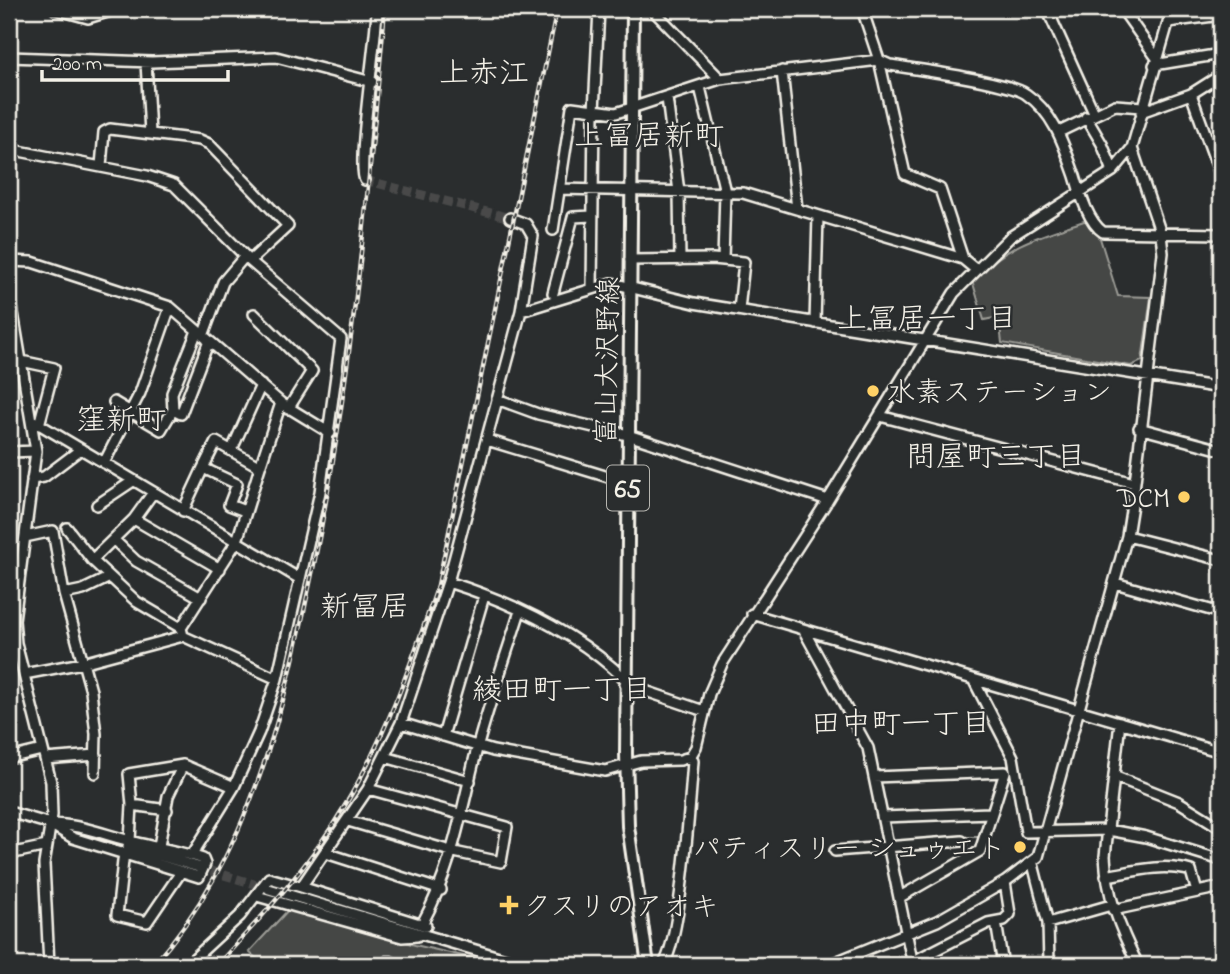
<svg xmlns="http://www.w3.org/2000/svg" width="1230" height="974" viewBox="0 0 1230 974" font-family="'Indie Flower','Klee One',sans-serif">
<style>
.green{fill:#444645;stroke:#9c9c96;stroke-width:2}
.lines{fill:none;stroke-linecap:round;stroke-linejoin:round}
.stream{stroke:#9f9f9a;stroke-width:2}
.minor-tunnel{stroke:#484a4a;stroke-width:9;stroke-dasharray:9 4.5;stroke-linecap:butt}
.minor-casing{stroke:#f4f1e8;stroke-width:14}
.major-casing{stroke:#f4f1e8;stroke-width:16}
.minor{stroke:#2a2d2e;stroke-width:9}
.major{stroke:#2a2d2e;stroke-width:10}
.rail-casing{stroke:#f4f1e8;stroke-width:4.5}
.rail{stroke:#2a2d2e;stroke-width:2;stroke-dasharray:5;stroke-linecap:butt}
.poi-dot{fill:#ffd166;stroke:#2a2d2e;stroke-width:2.5}
.labels{text-anchor:middle;stroke-width:5;stroke-linejoin:round;paint-order:stroke}
.shield{fill:#2a2d2e;stroke:#b7b6b0;stroke-width:2}
.shield-label{font-size:26px;font-weight:bold;fill:#f4f1e8}
.street-label{font-size:28px;fill:#f4f1e8;stroke:#2a2d2e}
.poi-label{font-size:28px;fill:#f4f1e8;stroke:#2a2d2e;text-anchor:start}
.neighbourhood-label{font-size:30px;fill:#f4f1e8;stroke:#2a2d2e}
</style>
<rect width="100%" height="100%" fill="#2a2d2e"/>
<filter id="ink" filterUnits="userSpaceOnUse"><feTurbulence type="fractalNoise" baseFrequency=".0143" numOctaves="2"/><feDisplacementMap in="SourceGraphic" scale="14" xChannelSelector="R" yChannelSelector="G"/><feConvolveMatrix kernelMatrix="1 2 1 2 8 2 1 2 1" color-interpolation-filters="sRGB"/></filter>
<g filter="url(#ink)">
<path class="green" d="M1087 220 1099 235 1118 296 1151 297 1142 361 1131 366 1002 343 999 317 984 320 972 280C1009 243 1040 236 1087 220Z
M290 908 415 945 502 965H252L258 960 249 952Z"/>
<g class="lines">
<path class="stream" d="M963 837H980
M891 842 954 837
M377 965 385 955H392L410 965"/>
<path class="minor-tunnel" d="M365 180 510 218
M198 867 267 888"/>
<g class="minor-casing">
<path id="minor" d="M55 9 88 18 117 9
M652 9 720 79
M862 9 879 60 905 174 940 189 963 259
M1047 9 1094 113
M1122 9 1156 57
M1168 22 1221 15
M9 57 152 62 276 57 372 82
M146 62 150 133
M1154 65 1221 54
M782 71 797 209
M700 87 725 192 723 260
M1191 94 1221 177
M667 98 679 192 680 260
M1141 112 1191 94 1221 75
M1086 117 1102 144 1113 171
M1059 132 1115 105 1143 107
M9 149 147 176 174 185 250 261 341 339 320 492 277 679 259 732 234 787 192 855
M101 166 104 132 110 129 200 140 209 144 288 226 250 261
M365 180C356 168 377 36 377 9
M560 189 743 193 963 259 975 269
M553 230 572 107 616 113 720 79 879 60 890 65C915 69 1010 82 1026 94 1054 113 1064 145 1075 176 1080 193 1088 222 1103 232L1221 234
M630 260 713 259 744 262 739 310
M9 261 32 262 170 307 281 403 330 433
M9 289 36 451 14 620 16 643 51 782 52 815 44 864 49 965
M592 289 594 111 599 9
M553 293 573 217 592 216
M521 311 612 283 694 303 1221 388
M254 314 312 371 288 409
M815 323 818 216
M203 336 223 282 245 256
M21 361 54 368 39 425
M497 399 538 414 628 435 828 500
M114 402 161 430 173 410 172 393 197 331
M173 410 181 414 209 341
M880 416 1134 483
M32 420 300 579
M1139 428 1221 450
M487 440 628 483
M234 445 261 385
M9 452 36 451
M104 463 140 393 170 307
M260 467 281 403
M32 479 44 477 81 449
M152 494 134 519 92 560 137 602 181 628
M97 505 133 481
M183 511 203 468
M134 519 220 569
M67 528 92 560
M1127 536 1221 560
M25 537 53 531 64 594 91 691 96 734 95 773
M114 540 136 561 201 598
M448 582C511 602 577 633 625 679
M1115 583 1221 613
M64 594 83 590 110 577
M752 614 1221 752
M803 629 868 748 913 965
M183 636 181 628 237 541 260 467 216 442 203 468 237 484 229 505 245 511
M24 674 82 663 183 636 277 679
M973 679 1013 757 1026 832 1109 830 1146 837 1221 860
M625 684 704 711
M1120 722 1105 856C1107 897 1120 929 1138 965
M401 723 493 751 605 771 641 761 680 760 690 757
M443 736 484 596
M385 757 470 781
M9 758 42 750
M45 759 96 755
M874 777 1005 772 980 851 900 897
M1116 777 1179 802 1221 828
M132 805 167 810
M9 812 54 825
M883 817 990 813
M348 821 454 852 501 862 507 827 368 789
M50 824C80 824 105 835 134 842 157 848 180 851 203 859L205 864 199 877 73 838Z
M130 841 132 805 129 774 183 765 234 787
M128 846 198 867
M159 846 168 796 183 765
M835 851 962 841
M124 852 117 915 147 922 181 872
M326 853 441 890
M9 854 47 846
M1033 864 1048 923 1049 965
M1106 876C1135 871 1162 863 1191 871L1197 892
M301 887 426 926
M269 889 526 965
M257 896 402 937 417 936
M1113 910 1221 887
M996 922 1003 965
M1048 923 1111 905
M422 924C454 865 461 809 478 745 490 700 506 656 520 611
M187 965 240 916 269 878 301 887 368 789 401 723 448 582 521 311 533 236 526 224 510 218
M663 965C681 941 690 799 693 761L690 757 696 747 709 694 722 664 828 500 954 293 1010 237 1113 171 1132 148 1172 9
M828 965 937 921 1005 882 1038 857 1127 536 1133 498 1163 253 1161 234 1132 148
M906 965 988 923 1004 920 1010 914 1005 882
M1209 965 1221 960"/>
</g>
<g class="major-casing">
<path id="major" d="M633 9 626 753 628 826 648 965"/>
</g>
<use href="#minor" class="minor"/>
<use href="#major" class="major"/>
<g class="rail-casing">
<path id="rail" d="M153 965C253 852 284 707 314 564 351 381 368 195 385 9
M217 965C263 916 310 865 344 807 386 737 412 661 438 585L557 9"/>
</g>
<use href="#rail" class="rail"/>
</g>
</g>
<g class="poi-dot">
<circle cx="873" cy="391" r="7"/>
<circle cx="1184" cy="497" r="7"/>
<circle cx="1020" cy="847" r="7"/>
<path d="M505.5 894.5h7v7h7v7h-7v7h-7v-7h-7v-7h7z"/>
</g>
<g class="labels">
<rect class="shield" x="607" y="465.5" width="42" height="45" rx="5"/>
<g class="shield-label">
<text x="628" y="497">65</text>
</g>
<g class="street-label">
<text transform="translate(606 361) rotate(-89)" y="10">富山大沢野線</text>
</g>
<g class="poi-label">
<text x="887" y="401">水素ステーション</text>
<text x="1170" y="507" text-anchor="end">DCM</text>
<text x="1006" y="857" text-anchor="end">パティスリー シュゥエト</text>
<text x="523" y="915">クスリのアオキ</text>
</g>
<g class="neighbourhood-label">
<text x="484" y="82">上赤江</text>
<text x="649" y="145">上冨居新町</text>
<text x="927" y="328">上冨居一丁目</text>
<text x="121" y="429">窪新町</text>
<text x="996" y="466">問屋町三丁目</text>
<text x="365" y="616">新冨居</text>
<text x="562" y="699">綾田町一丁目</text>
<text x="901" y="733">田中町一丁目</text>
</g>
</g>
<rect width="1230" height="974" fill="none" stroke="#2a2d2e" stroke-width="35"/>
<rect x="18" y="18" width="1195" height="939" fill="none" stroke="#f4f1e8" stroke-width="2.5" filter="url(#ink)"/>
<path d="M42 70v10h186v-10" fill="none" stroke="#f4f1e8" stroke-width="3.5"/>
<text x="52" y="70" font-size="21" fill="#f4f1e8" stroke="#2a2d2e" stroke-width="5" paint-order="stroke">200 m</text>
</svg>
